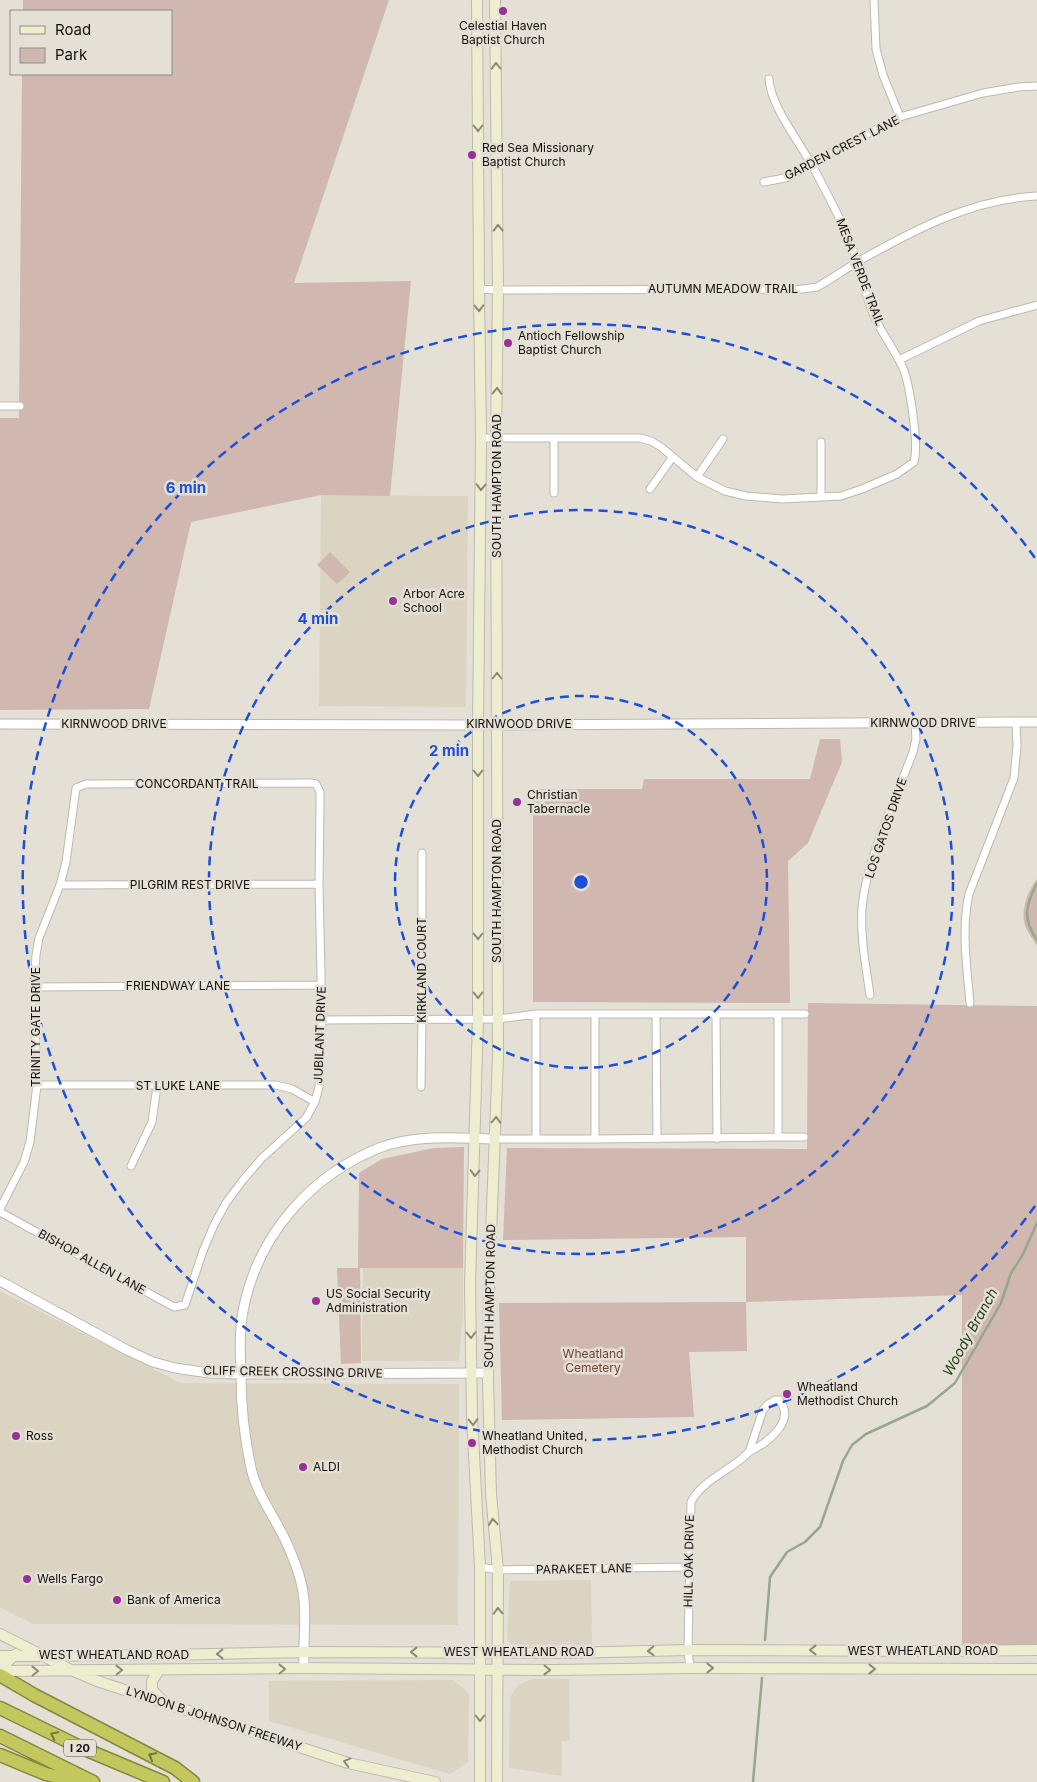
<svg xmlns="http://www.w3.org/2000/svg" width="1037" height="1782" viewBox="0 0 1037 1782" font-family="Inter,sans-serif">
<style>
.built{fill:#dbd4c3}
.green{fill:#d0b7af}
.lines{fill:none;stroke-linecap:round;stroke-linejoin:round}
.stream{stroke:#95a78c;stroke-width:2.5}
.minor-casing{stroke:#bdb9af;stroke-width:9}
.tertiary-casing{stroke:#bdb9af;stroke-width:11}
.secondary-casing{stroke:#bdb9af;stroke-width:12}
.motorway-casing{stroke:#858741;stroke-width:15}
.minor{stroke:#fff;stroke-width:7}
.tertiary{stroke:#fff;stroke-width:9}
.secondary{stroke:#edeecf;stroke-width:10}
.motorway{stroke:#c3c85e;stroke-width:12}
.oneway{stroke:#8a8a77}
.oneway2{stroke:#737539}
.ring{fill:none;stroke:#1d4ed8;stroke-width:2.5;stroke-dasharray:9 6}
.poi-dot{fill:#983196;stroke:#e4e0d6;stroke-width:2}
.labels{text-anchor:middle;stroke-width:5;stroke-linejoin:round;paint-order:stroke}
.shield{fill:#e4e0d6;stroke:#504e49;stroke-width:1}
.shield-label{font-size:11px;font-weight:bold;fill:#110f0c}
.poi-label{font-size:12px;fill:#110f0c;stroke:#e4e0d6;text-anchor:start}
.street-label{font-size:12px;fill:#110f0c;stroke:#e4e0d6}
.park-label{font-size:12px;fill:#724130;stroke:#e4e0d6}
.water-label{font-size:14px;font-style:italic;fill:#1e370d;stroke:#e4e0d6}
.centre{fill:#1d4ed8;stroke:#e4e0d6;stroke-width:2.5}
.ring-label{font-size:15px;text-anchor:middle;font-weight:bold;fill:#1d4ed8;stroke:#e4e0d6;stroke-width:5;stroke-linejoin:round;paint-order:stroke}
</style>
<rect width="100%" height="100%" fill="#e4e0d6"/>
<path class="built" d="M321 495 468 496 466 707 319 706Z
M363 1268H463V1314L459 1361H362Z
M0 1291 181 1383 459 1384 458 1625 33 1624 0 1607Z
M591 1580 592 1645 514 1646 507 1639 510 1581Z
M532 1679H569L570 1740 562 1741V1776L509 1768 510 1697 518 1685Z
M454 1680 469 1694 468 1762 450 1774 269 1721V1681Z"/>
<path class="green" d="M23 0H389L294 283 411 281 390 496 321 495 191 522 149 709 0 710V418H19L22 74H171V11H23Z
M330 552 350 572 337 584 317 565Z
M820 739H840L842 762 808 843 788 861 790 1003 533 1002V789H642L644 779H810Z
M1037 879V946C1033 939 1027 932 1025 925 1020 911 1028 890 1037 879Z
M808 1003 1037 1006V1654L962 1655V1295L746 1302 747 1351 689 1352 694 1417 502 1420 499 1303 746 1302V1237L503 1240 507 1148 807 1149Z
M464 1147 463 1268H360L361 1363 341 1364 337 1268H358L359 1173 382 1159 434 1148Z"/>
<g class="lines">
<path class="stream" d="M1037 883C1026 904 1022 919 1037 940
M765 1640 770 1577 787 1552 805 1542 820 1527 843 1461 852 1445 866 1434 927 1406 955 1383 1001 1303 1011 1273 1022 1256 1037 1223
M753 1782 762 1678"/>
<g class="minor-casing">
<path id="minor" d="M874 0 876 49 883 75 900 117
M764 182 790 177 811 163 900 117 983 93 1019 87 1037 86
M479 289 498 290 803 289 817 287C832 279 845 269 859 261 914 230 972 199 1037 196
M899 360 979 321 1037 305
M0 406H20
M481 438H640L651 441 661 447 697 477 725 491 746 496 782 499 841 496 862 489 897 474 914 462C919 445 910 385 903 368 895 351 883 335 875 318 866 299 863 279 857 260 845 227 829 197 813 167 799 141 771 107 769 79
M554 438V493
M821 442V497
M697 477 723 439
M650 489 672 458
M60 885 319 884
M34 987 321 985
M870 995C866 967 860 936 862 908 866 860 896 798 913 752L916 739 915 723
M970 1003C967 967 961 930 969 894L1014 778 1017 746 1016 722
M595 1014V1139
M716 1014 717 1139
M778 1014H805
M656 1015 657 1139
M322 1020 498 1019 536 1014H778V1137L595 1139H495
M37 1085H276L292 1089 315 1102
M421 1087 422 1020V853
M778 1137H804
M536 1139V1014
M131 1166 152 1122 157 1086
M0 1209 24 1162 30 1142 37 1085 34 987 36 955 39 938 60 885 66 862 76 788 86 784 311 783 316 784 320 792V806L319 884 322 1020 319 1087 315 1102 306 1118 262 1158 243 1180 226 1203 214 1225 203 1251 185 1305 174 1307 0 1212
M775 1400H779C797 1421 767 1443 749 1452L763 1410 767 1405Z
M480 1567 498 1570 689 1567
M690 1668 688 1650 691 1502C702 1480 732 1470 749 1452"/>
</g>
<g class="tertiary-casing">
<path id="tertiary" d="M0 724 497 725 1037 722
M0 1281 127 1350 153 1362 175 1368 209 1373 241 1374 488 1373
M304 1668C303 1646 306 1623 304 1600 303 1585 297 1567 291 1553 280 1523 258 1499 251 1468 244 1436 241 1406 241 1374 240 1350 239 1325 245 1302 261 1232 312 1175 379 1148 415 1134 457 1138 495 1139"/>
</g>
<g class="secondary-casing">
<path id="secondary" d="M477 0 479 289 481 438 478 725V1019L470 1284 472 1417 480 1567V1782
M495 0 498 290 496 438 498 1057 489 1284 488 1381 491 1494 498 1570 497 1782
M0 1634 71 1670 97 1681 348 1763 435 1782
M0 1656 170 1655 304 1652 566 1653 688 1650 929 1651 1037 1650
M0 1664 7 1662 16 1654
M159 1670 152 1681V1690L165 1703
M0 1671 304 1668 553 1670 690 1668 1037 1669"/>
</g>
<g class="motorway-casing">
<path id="motorway" d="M0 1675 34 1695 175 1768 193 1782
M0 1708 82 1748 163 1782
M0 1736 93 1782
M0 1755 46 1774 79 1782"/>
</g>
<use href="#minor" class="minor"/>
<use href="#tertiary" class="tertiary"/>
<use href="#secondary" class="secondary"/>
<use href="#motorway" class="motorway"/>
</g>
<defs><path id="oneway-chevron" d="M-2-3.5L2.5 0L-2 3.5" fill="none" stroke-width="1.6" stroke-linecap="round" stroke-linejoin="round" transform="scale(1.25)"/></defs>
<g class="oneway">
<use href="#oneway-chevron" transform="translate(496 66) rotate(-91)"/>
<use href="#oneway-chevron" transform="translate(478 128) rotate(90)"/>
<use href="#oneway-chevron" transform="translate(498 228) rotate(-91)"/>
<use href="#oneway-chevron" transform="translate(479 308) rotate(89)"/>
<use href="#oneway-chevron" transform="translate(497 391) rotate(-89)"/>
<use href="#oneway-chevron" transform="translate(481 487) rotate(91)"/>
<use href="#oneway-chevron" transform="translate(497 676) rotate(-90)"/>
<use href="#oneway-chevron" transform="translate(478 773) rotate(90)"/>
<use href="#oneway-chevron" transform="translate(478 936) rotate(90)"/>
<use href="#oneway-chevron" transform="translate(478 995) rotate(90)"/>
<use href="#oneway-chevron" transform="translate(496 1120) rotate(-88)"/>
<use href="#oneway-chevron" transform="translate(475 1173) rotate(92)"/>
<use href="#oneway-chevron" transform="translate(471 1335) rotate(89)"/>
<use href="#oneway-chevron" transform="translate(473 1422) rotate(88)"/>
<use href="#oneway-chevron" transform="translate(493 1522) rotate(-95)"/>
<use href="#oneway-chevron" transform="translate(498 1611) rotate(-91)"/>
<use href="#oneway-chevron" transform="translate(813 1650) rotate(-180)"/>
<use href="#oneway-chevron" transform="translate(651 1651) rotate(178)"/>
<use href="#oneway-chevron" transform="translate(414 1652) rotate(-180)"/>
<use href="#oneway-chevron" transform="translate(220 1654) rotate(179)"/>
<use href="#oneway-chevron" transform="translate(710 1668)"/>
<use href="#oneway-chevron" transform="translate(282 1669) rotate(-1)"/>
<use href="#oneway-chevron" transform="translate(872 1669)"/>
<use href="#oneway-chevron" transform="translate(119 1670) rotate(-1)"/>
<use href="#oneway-chevron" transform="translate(547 1670) rotate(1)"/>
<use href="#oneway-chevron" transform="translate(35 1671) rotate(-1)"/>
<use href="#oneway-chevron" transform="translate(480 1718) rotate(90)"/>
<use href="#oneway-chevron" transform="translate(347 1762) rotate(-165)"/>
</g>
<g class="oneway2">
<use href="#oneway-chevron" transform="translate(54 1735) rotate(-154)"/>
<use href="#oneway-chevron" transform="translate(152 1756) rotate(-152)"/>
</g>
<g class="ring">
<circle cx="581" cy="882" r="186"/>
<circle cx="581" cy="882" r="372"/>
<path d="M1035 1206A558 558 0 1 1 1035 558"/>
</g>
<g class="poi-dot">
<circle cx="503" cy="11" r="5"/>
<circle cx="472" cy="155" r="5"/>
<circle cx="508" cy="343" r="5"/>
<circle cx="393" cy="601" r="5"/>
<circle cx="517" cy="802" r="5"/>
<circle cx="316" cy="1301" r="5"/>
<circle cx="787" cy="1394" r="5"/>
<circle cx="16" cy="1436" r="5"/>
<circle cx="472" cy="1443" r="5"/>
<circle cx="303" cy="1467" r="5"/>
<circle cx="27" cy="1579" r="5"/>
<circle cx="117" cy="1600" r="5"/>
</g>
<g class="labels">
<rect class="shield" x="64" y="1739.5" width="32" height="17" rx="4"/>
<g class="shield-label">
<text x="80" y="1752">I 20</text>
</g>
<g class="poi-label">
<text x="503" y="30" text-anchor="middle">Celestial Haven<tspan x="503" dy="14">Baptist Church</tspan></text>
<text x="482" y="152">Red Sea Missionary<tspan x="482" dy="14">Baptist Church</tspan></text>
<text x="518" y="340">Antioch Fellowship<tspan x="518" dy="14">Baptist Church</tspan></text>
<text x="403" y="598">Arbor Acre<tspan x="403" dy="14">School</tspan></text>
<text x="527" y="799">Christian<tspan x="527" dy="14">Tabernacle</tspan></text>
<text x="326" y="1298">US Social Security<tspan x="326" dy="14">Administration</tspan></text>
<text x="797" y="1391">Wheatland<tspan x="797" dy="14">Methodist Church</tspan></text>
<text x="26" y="1440">Ross</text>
<text x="482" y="1440">Wheatland United<tspan x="482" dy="14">Methodist Church</tspan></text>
<text x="313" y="1471">ALDI</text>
<text x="37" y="1583">Wells Fargo</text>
<text x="127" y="1604">Bank of America</text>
</g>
<g class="street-label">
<text transform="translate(842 148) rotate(-27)" y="4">GARDEN CREST LANE</text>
<text transform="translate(860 272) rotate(69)" y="4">MESA VERDE TRAIL</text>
<text x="723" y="293">AUTUMN MEADOW TRAIL</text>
<text transform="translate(497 486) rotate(-90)" y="4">SOUTH HAMPTON ROAD</text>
<text x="923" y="727">KIRNWOOD DRIVE</text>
<text x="114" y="728">KIRNWOOD DRIVE</text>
<text x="519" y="728">KIRNWOOD DRIVE</text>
<text x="197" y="788">CONCORDANT TRAIL</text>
<text transform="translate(886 828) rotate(-71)" y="4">LOS GATOS DRIVE</text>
<text x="190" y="889">PILGRIM REST DRIVE</text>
<text transform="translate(497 891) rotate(-90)" y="4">SOUTH HAMPTON ROAD</text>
<text transform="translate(422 970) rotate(-90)" y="4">KIRKLAND COURT</text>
<text x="178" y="990">FRIENDWAY LANE</text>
<text transform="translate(36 1027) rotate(-90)" y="4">TRINITY GATE DRIVE</text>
<text transform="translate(320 1035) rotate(-88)" y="4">JUBILANT DRIVE</text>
<text x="178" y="1090">ST LUKE LANE</text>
<text transform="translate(92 1262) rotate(29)" y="4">BISHOP ALLEN LANE</text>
<text transform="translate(490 1296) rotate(-89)" y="4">SOUTH HAMPTON ROAD</text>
<text transform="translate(293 1372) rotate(1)" y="4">CLIFF CREEK CROSSING DRIVE</text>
<text transform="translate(689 1561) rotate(-89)" y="4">HILL OAK DRIVE</text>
<text transform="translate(584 1569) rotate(-1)" y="4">PARAKEET LANE</text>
<text x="923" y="1655">WEST WHEATLAND ROAD</text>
<text x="519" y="1656">WEST WHEATLAND ROAD</text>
<text x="114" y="1659">WEST WHEATLAND ROAD</text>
<text transform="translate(214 1719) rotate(18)" y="4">LYNDON B JOHNSON FREEWAY</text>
</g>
<g class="park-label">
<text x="593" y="1358">Wheatland<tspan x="593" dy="14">Cemetery</tspan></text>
</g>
<g class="water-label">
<text transform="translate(970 1332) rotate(-61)" y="5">Woody Branch</text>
</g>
</g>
<circle cx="581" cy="882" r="8" class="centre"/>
<g class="ring-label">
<text x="186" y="493">6 min</text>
<text x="318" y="624">4 min</text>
<text x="449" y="756">2 min</text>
</g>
<rect x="10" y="10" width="162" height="65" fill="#e4e0d6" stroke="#908c85"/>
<rect x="20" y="26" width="25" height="8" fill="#edeecf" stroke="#908c85"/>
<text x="55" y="35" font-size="15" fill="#110f0c">Road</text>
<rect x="20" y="48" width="25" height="15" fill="#d0b7af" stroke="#908c85"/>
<text x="55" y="60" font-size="15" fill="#110f0c">Park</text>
</svg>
